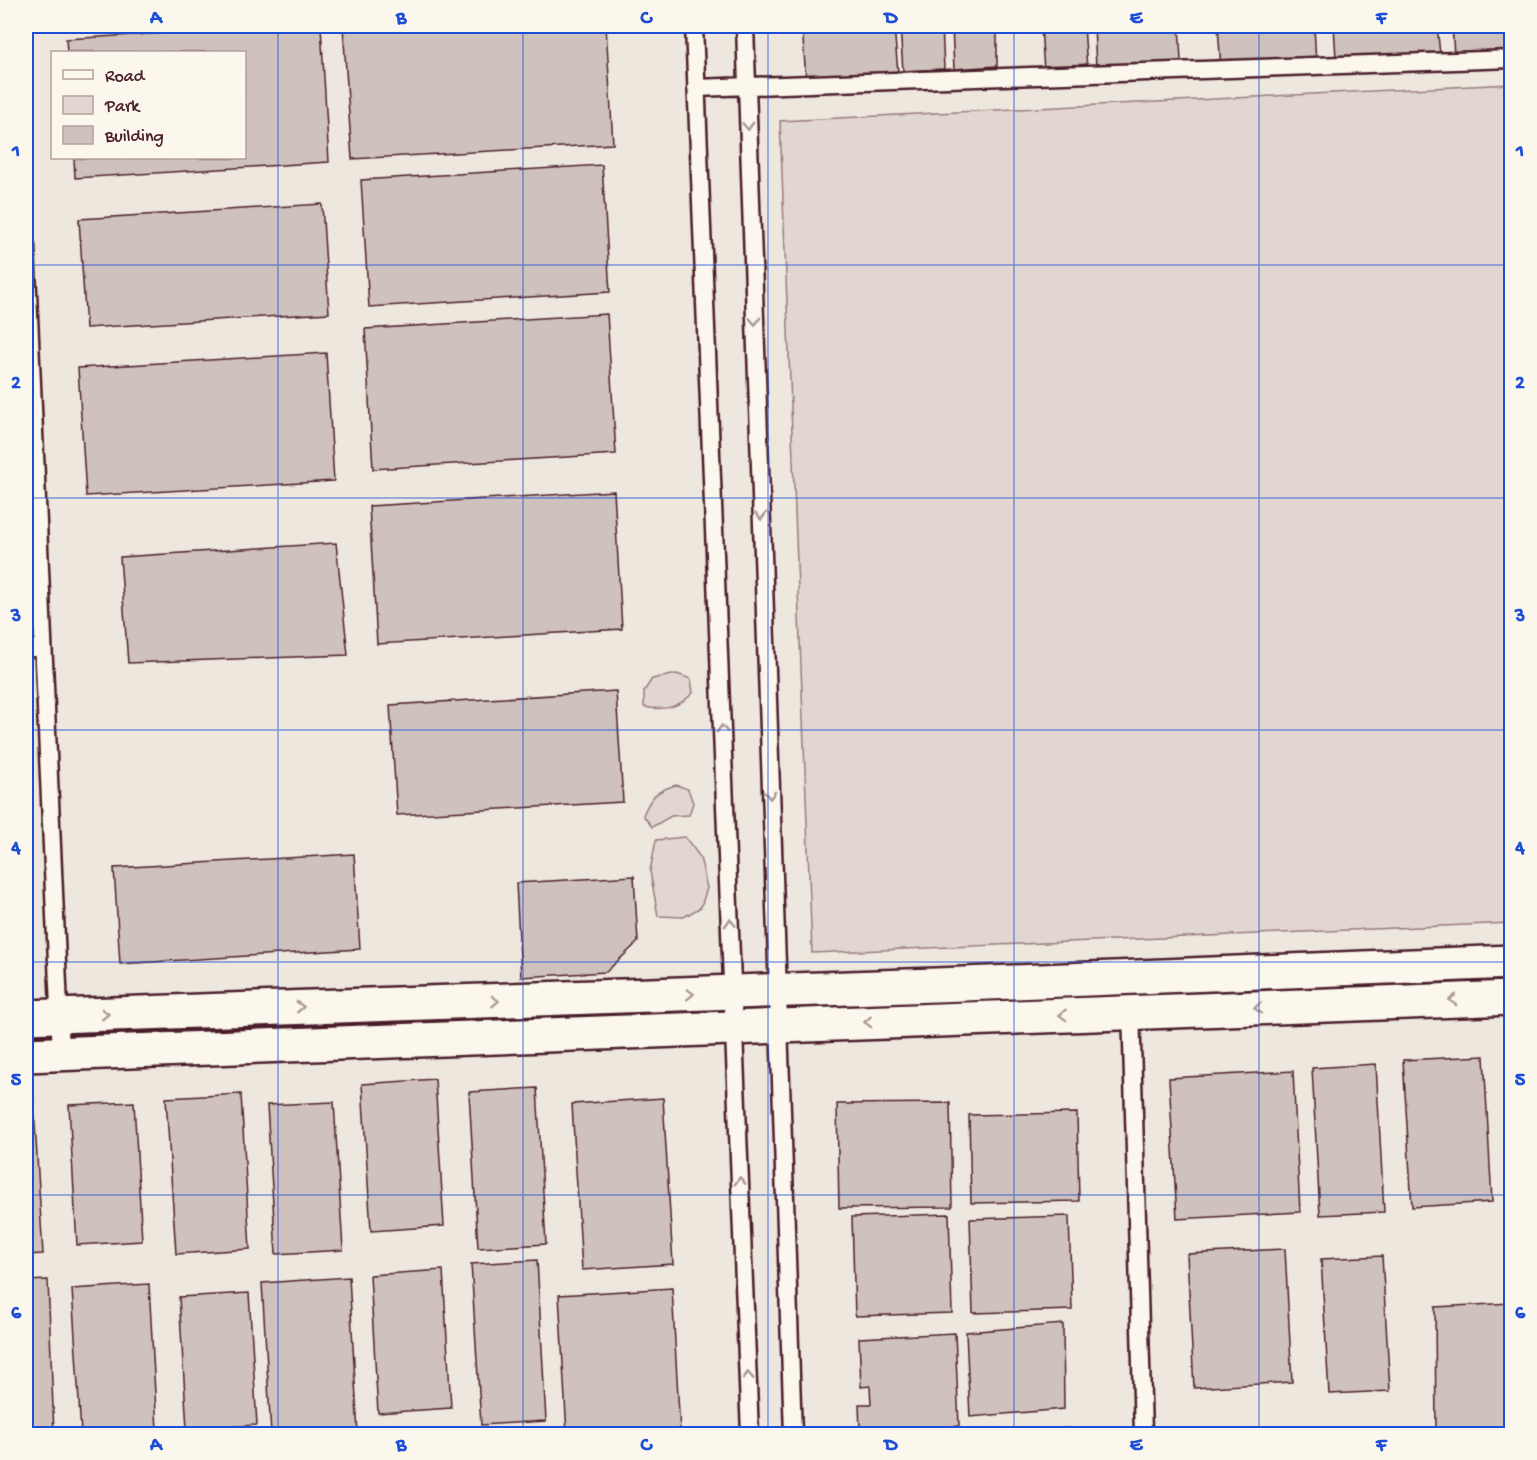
<svg xmlns="http://www.w3.org/2000/svg" width="1537" height="1460" viewBox="0 0 1537 1460" font-family="'Gochi Hand',sans-serif">
<style>
.built{fill:#eee7de;fill-rule:evenodd}
.green{fill:#e2d7d0;stroke:#967b7e;stroke-width:1.5}
.building{fill:#cfc2bc;stroke:#4a1f2b;stroke-width:1.5}
.lines{fill:none;stroke-linecap:round;stroke-linejoin:round}
.lane-casing{stroke:#4a1f2b;stroke-width:21}
.secondary-casing{stroke:#4a1f2b;stroke-width:38}
.lane{stroke:#fbf7ec;stroke-width:16}
.secondary{stroke:#fbf7ec;stroke-width:33}
.oneway{stroke:#ab9695}
.grid{fill:none;stroke:#1d4ed8;stroke-width:1.5;stroke-opacity:0.55}
.neatline{fill:none;stroke:#1d4ed8;stroke-width:2}
.grid-label{font-size:20px;text-anchor:middle;font-weight:bold;fill:#1d4ed8}
</style>
<rect width="100%" height="100%" fill="#fbf7ec"/>
<filter id="ink" filterUnits="userSpaceOnUse"><feTurbulence type="fractalNoise" baseFrequency=".0167" numOctaves="2"/><feDisplacementMap in="SourceGraphic" scale="12" xChannelSelector="R" yChannelSelector="G"/><feConvolveMatrix kernelMatrix="1 2 1 2 8 2 1 2 1" color-interpolation-filters="sRGB"/></filter>
<g filter="url(#ink)">
<path class="built" d="M26 26H1511V1434H26ZM52 52H244V158H52Z"/>
<path class="green" d="M1511 84V923L812 953 780 121Z
M677 674 691 679 693 693C678 708 664 711 644 707V691L652 679Z
M676 785 688 789 693 803 689 815 671 816 652 827 643 815C651 796 656 791 676 785Z
M685 837 700 857 707 888 701 907 684 917 658 916 650 871 656 840Z"/>
<path class="building" d="M282 26H321L329 162 75 178 74 158H244V52H67L66 39Z
M343 26H606L613 144 352 159Z
M802 26H894L898 73 806 79Z
M900 26H942L944 69 903 71Z
M952 26H997V66L954 69Z
M1041 26H1084L1087 69 1044 71Z
M1094 26H1179L1181 61 1096 67Z
M1218 26H1314L1316 63 1221 69Z
M1334 26H1437L1440 54 1336 58Z
M1452 26H1512V52L1454 55Z
M602 165 610 292 369 307 361 180Z
M322 204 329 313 86 328 79 219Z
M607 314 616 454 373 469 365 329Z
M326 353 334 481 86 496 78 368Z
M614 491 622 629 377 644 369 506Z
M336 543 348 655 128 663 120 557Z
M616 691 623 802 397 815 390 705Z
M354 854 360 949 120 964 114 868Z
M634 876 638 942 606 972 521 977 516 883Z
M1484 1056 1492 1202 1412 1207 1403 1060Z
M1376 1064 1384 1212 1320 1215 1312 1068Z
M1293 1071 1300 1212 1177 1219 1169 1078Z
M435 1079 444 1226 371 1231 362 1084Z
M537 1088 546 1244 478 1248 469 1092Z
M33 1091 43 1254 26 1255V1092Z
M241 1094 250 1249 176 1254 166 1098Z
M663 1098 673 1264 582 1270 572 1104Z
M134 1102 142 1241 77 1245 69 1105Z
M334 1102 343 1250 276 1254 267 1105Z
M950 1103 952 1207 839 1208 837 1104Z
M1077 1113 1079 1201 971 1203 969 1115Z
M949 1214 952 1313 855 1316 852 1217Z
M1069 1216 1072 1310 973 1313 970 1219Z
M1285 1249 1292 1382 1194 1388 1187 1254Z
M1382 1256 1390 1391 1329 1394 1321 1259Z
M537 1260 546 1421 481 1425 471 1264Z
M443 1270 451 1408 378 1413 370 1275Z
M349 1277 358 1434H271L262 1283Z
M48 1280 54 1434H26V1281Z
M149 1284 157 1430 81 1434 72 1289Z
M672 1288 680 1432 639 1434H567L559 1295Z
M249 1293 257 1425 187 1429 179 1297Z
M1512 1303V1434H1436L1435 1307Z
M1063 1324 1064 1409 970 1417 966 1332Z
M955 1333 959 1426 860 1431 859 1404H871L870 1386 861 1387 859 1338Z
M1070 1428V1434H973Z
M959 1431V1434H901Z"/>
<g class="lines">
<g class="lane-casing">
<path id="lane" d="M694 26 750 1434
M745 26 793 1434
M696 88 1512 59
M26 246 61 1054
M26 648H43
M1131 1007 1143 1434"/>
</g>
<g class="secondary-casing">
<path id="secondary" d="M26 1017 964 984 1512 962
M26 1055 1512 998"/>
</g>
<use href="#lane" class="lane"/>
<use href="#secondary" class="secondary"/>
</g>
<defs><path id="oneway-chevron" d="M-2-3.5L2.5 0L-2 3.5" fill="none" stroke-width="1.6" stroke-linecap="round" stroke-linejoin="round" transform="scale(1.5)"/></defs>
<g class="oneway">
<use href="#oneway-chevron" transform="translate(748 126) rotate(88)"/>
<use href="#oneway-chevron" transform="translate(755 321) rotate(88)"/>
<use href="#oneway-chevron" transform="translate(761 516) rotate(88)"/>
<use href="#oneway-chevron" transform="translate(722 729) rotate(-92)"/>
<use href="#oneway-chevron" transform="translate(770 795) rotate(88)"/>
<use href="#oneway-chevron" transform="translate(730 923) rotate(-92)"/>
<use href="#oneway-chevron" transform="translate(690 994) rotate(-2)"/>
<use href="#oneway-chevron" transform="translate(1453 1000) rotate(178)"/>
<use href="#oneway-chevron" transform="translate(495 1001) rotate(-2)"/>
<use href="#oneway-chevron" transform="translate(300 1007) rotate(-2)"/>
<use href="#oneway-chevron" transform="translate(1258 1008) rotate(178)"/>
<use href="#oneway-chevron" transform="translate(105 1014) rotate(-2)"/>
<use href="#oneway-chevron" transform="translate(1063 1015) rotate(178)"/>
<use href="#oneway-chevron" transform="translate(868 1022) rotate(178)"/>
<use href="#oneway-chevron" transform="translate(740 1181) rotate(-92)"/>
<use href="#oneway-chevron" transform="translate(748 1376) rotate(-92)"/>
</g>
</g>
<path class="grid" d="M278 26V1434M523 26V1434M768 26V1434M1014 26V1434M1259 26V1434M26 265H1512M26 498H1512M26 730H1512M26 962H1512M26 1195H1512"/>
<rect width="1537" height="1460" fill="none" stroke="#fbf7ec" stroke-width="66"/>
<rect x="51" y="51" width="195" height="108" fill="#fbf7ec" stroke="#b4a19f" stroke-width="1.5"/>
<rect x="63" y="70" width="30" height="9" fill="#fbf7ec" stroke="#b4a19f" stroke-width="1.5"/>
<text x="105" y="81" font-size="18" fill="#4a1f2b">Road</text>
<rect x="63" y="96" width="30" height="18" fill="#e2d7d0" stroke="#b4a19f" stroke-width="1.5"/>
<text x="105" y="111" font-size="18" fill="#4a1f2b">Park</text>
<rect x="63" y="126" width="30" height="18" fill="#cfc2bc" stroke="#b4a19f" stroke-width="1.5"/>
<text x="105" y="141" font-size="18" fill="#4a1f2b">Building</text>
<rect x="33" y="33" width="1471" height="1394" class="neatline"/>
<g class="grid-label">
<text x="156" y="23">A</text>
<text x="401" y="23">B</text>
<text x="646" y="23">C</text>
<text x="891" y="23">D</text>
<text x="1136" y="23">E</text>
<text x="1381" y="23">F</text>
<text x="16" y="156">1</text>
<text x="1520" y="156">1</text>
<text x="16" y="388">2</text>
<text x="1520" y="388">2</text>
<text x="16" y="621">3</text>
<text x="1520" y="621">3</text>
<text x="16" y="853">4</text>
<text x="1520" y="853">4</text>
<text x="16" y="1085">5</text>
<text x="1520" y="1085">5</text>
<text x="16" y="1318">6</text>
<text x="1520" y="1318">6</text>
<text x="156" y="1450">A</text>
<text x="401" y="1450">B</text>
<text x="646" y="1450">C</text>
<text x="891" y="1450">D</text>
<text x="1136" y="1450">E</text>
<text x="1381" y="1450">F</text>
</g>
</svg>
